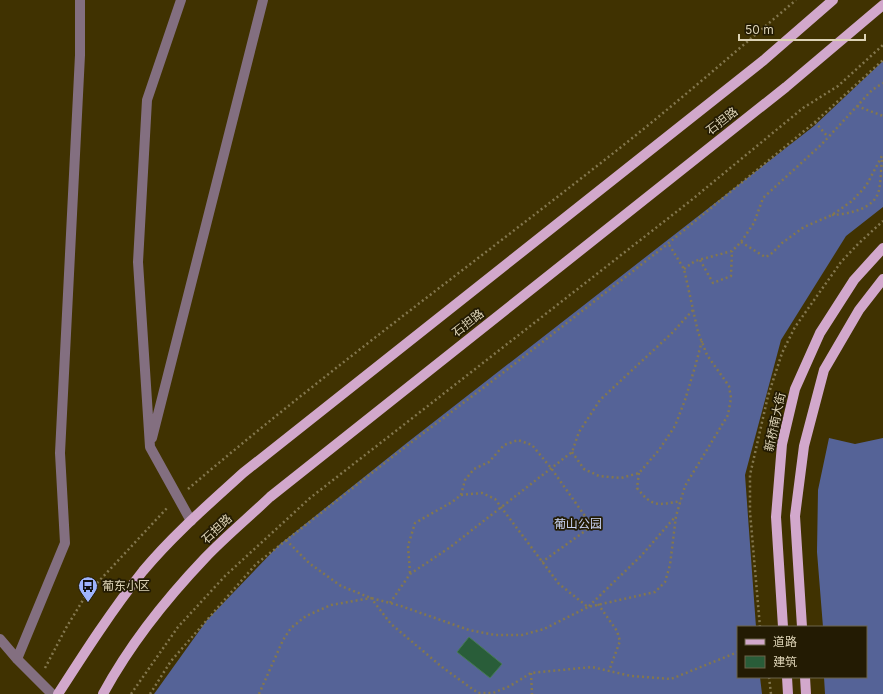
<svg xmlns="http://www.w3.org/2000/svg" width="883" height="694" viewBox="0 0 883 694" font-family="Inter,'Noto Sans SC',sans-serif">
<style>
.forest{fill:#556397}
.building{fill:#295d39;stroke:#477b55}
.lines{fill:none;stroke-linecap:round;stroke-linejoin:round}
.path{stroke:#83774e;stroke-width:2.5;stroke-dasharray:2 3;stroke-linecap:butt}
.minor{stroke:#836f80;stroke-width:10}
.major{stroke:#d2a8cc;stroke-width:10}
.labels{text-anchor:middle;stroke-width:3.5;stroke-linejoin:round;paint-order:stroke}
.street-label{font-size:12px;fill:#ddd3b6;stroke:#231b03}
.park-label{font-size:12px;fill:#c8d2f2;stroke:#231b03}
.poi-label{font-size:12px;fill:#ddd3b6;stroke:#231b03;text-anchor:start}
</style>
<rect width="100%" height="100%" fill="#403201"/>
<path class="forest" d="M883 61V207L846 236 781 340 745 475 756 627H738V677H760L762 694H154L207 620 279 545 408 442 814 126Z
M829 438 855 444 883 438V694H825L824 677H866V627H823L817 552 818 490Z"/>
<path class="building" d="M469 637 502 664 490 678 457 652Z"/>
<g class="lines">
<path class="path" d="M857 106 883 116
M815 122 828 137
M832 215C849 214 875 209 879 190 881 180 881 168 882 158
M741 242 765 257 770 255 782 243 804 227 832 215 852 201 866 186 883 154
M700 260 713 283 731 276 732 251
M684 269 695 261 732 251 741 242 754 223 763 198 822 144 872 90 883 83
M572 452 584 469 599 476 621 478 639 473 659 450 675 426 685 400 695 367 702 341
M639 473 637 488C653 508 658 505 681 501
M188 489C326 371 473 264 616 151 677 103 736 51 796 0
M461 495 482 493 495 499 559 584 588 607 641 556 675 517
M286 540 309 563 341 586 371 598 401 606 469 630 495 635H522L544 629 588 607 655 592 665 582 670 565 676 516 685 486 728 415 731 398 729 386 707 355 698 332 684 269 668 243
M410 573 408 546 415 523 452 502 461 495 465 480 474 469 489 462 504 445 518 440 532 445 551 468 592 526 542 562
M390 603 410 574 449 548 572 452 579 432 600 400 672 333 693 310
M598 604 617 631 620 641 609 671
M760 627 750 512V475L768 396 782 353 795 327 841 262 858 244 883 221
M45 668 66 628 86 595 168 507
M531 673 532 694
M769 677 771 694
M131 694 178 627 225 576 310 498 689 202 803 108 838 86 883 45
M150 694 171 661 256 564 396 454 508 369 665 246 815 122 883 60
M259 694 283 640 291 628 306 616 331 605 371 598 391 624 442 667 478 693H493L510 686 531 673 592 667 631 676 671 679 738 652"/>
<path class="minor" d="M181 0 147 100 138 262 150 447 191 521
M152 438 263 0
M0 639 17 659 52 694
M17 659 65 543 60 453 80 55V0"/>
<path class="major" d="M783 627 776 517 782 444 795 389 820 333 854 280 883 248
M802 627 795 516 804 446 824 370 859 310 883 279
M787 677 788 694
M805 677 806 694
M58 694C85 652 112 610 143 571 173 535 209 504 243 473L764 60 833 0
M103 694C130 644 166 599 205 558 225 537 248 518 270 497L786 87 883 5"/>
</g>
<defs>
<g id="bus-pin" transform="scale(1)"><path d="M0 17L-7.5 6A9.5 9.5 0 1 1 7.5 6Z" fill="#9eb3fd" stroke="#231b03"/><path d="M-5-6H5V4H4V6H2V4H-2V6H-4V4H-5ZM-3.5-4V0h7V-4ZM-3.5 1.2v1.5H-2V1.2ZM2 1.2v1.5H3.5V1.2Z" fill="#111"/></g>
</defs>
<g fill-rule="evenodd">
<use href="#bus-pin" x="88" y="586"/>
</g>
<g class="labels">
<g class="street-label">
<text transform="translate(722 121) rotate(-38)" y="4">石担路</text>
<text transform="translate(468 323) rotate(-38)" y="4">石担路</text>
<text transform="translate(775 422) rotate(-78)" y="4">新桥南大街</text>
<text transform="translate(217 529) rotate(-43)" y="4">石担路</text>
</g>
<g class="park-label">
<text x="578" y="528">葡山公园</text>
</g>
<g class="poi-label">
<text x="102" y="590">葡东小区</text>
</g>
</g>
<rect x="737" y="626" width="130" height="52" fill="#231b03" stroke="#6d654b"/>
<rect x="745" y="639" width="20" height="6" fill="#d2a8cc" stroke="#6d654b"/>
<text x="773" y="646" font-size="12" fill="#ddd3b6">道路</text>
<rect x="745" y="656" width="20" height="12" fill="#295d39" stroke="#6d654b"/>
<text x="773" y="666" font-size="12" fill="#ddd3b6">建筑</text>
<path d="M739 34v6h126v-6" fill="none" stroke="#ddd3b6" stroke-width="2"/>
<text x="745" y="34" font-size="12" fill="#ddd3b6" stroke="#231b03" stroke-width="3" paint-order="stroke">50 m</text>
</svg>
